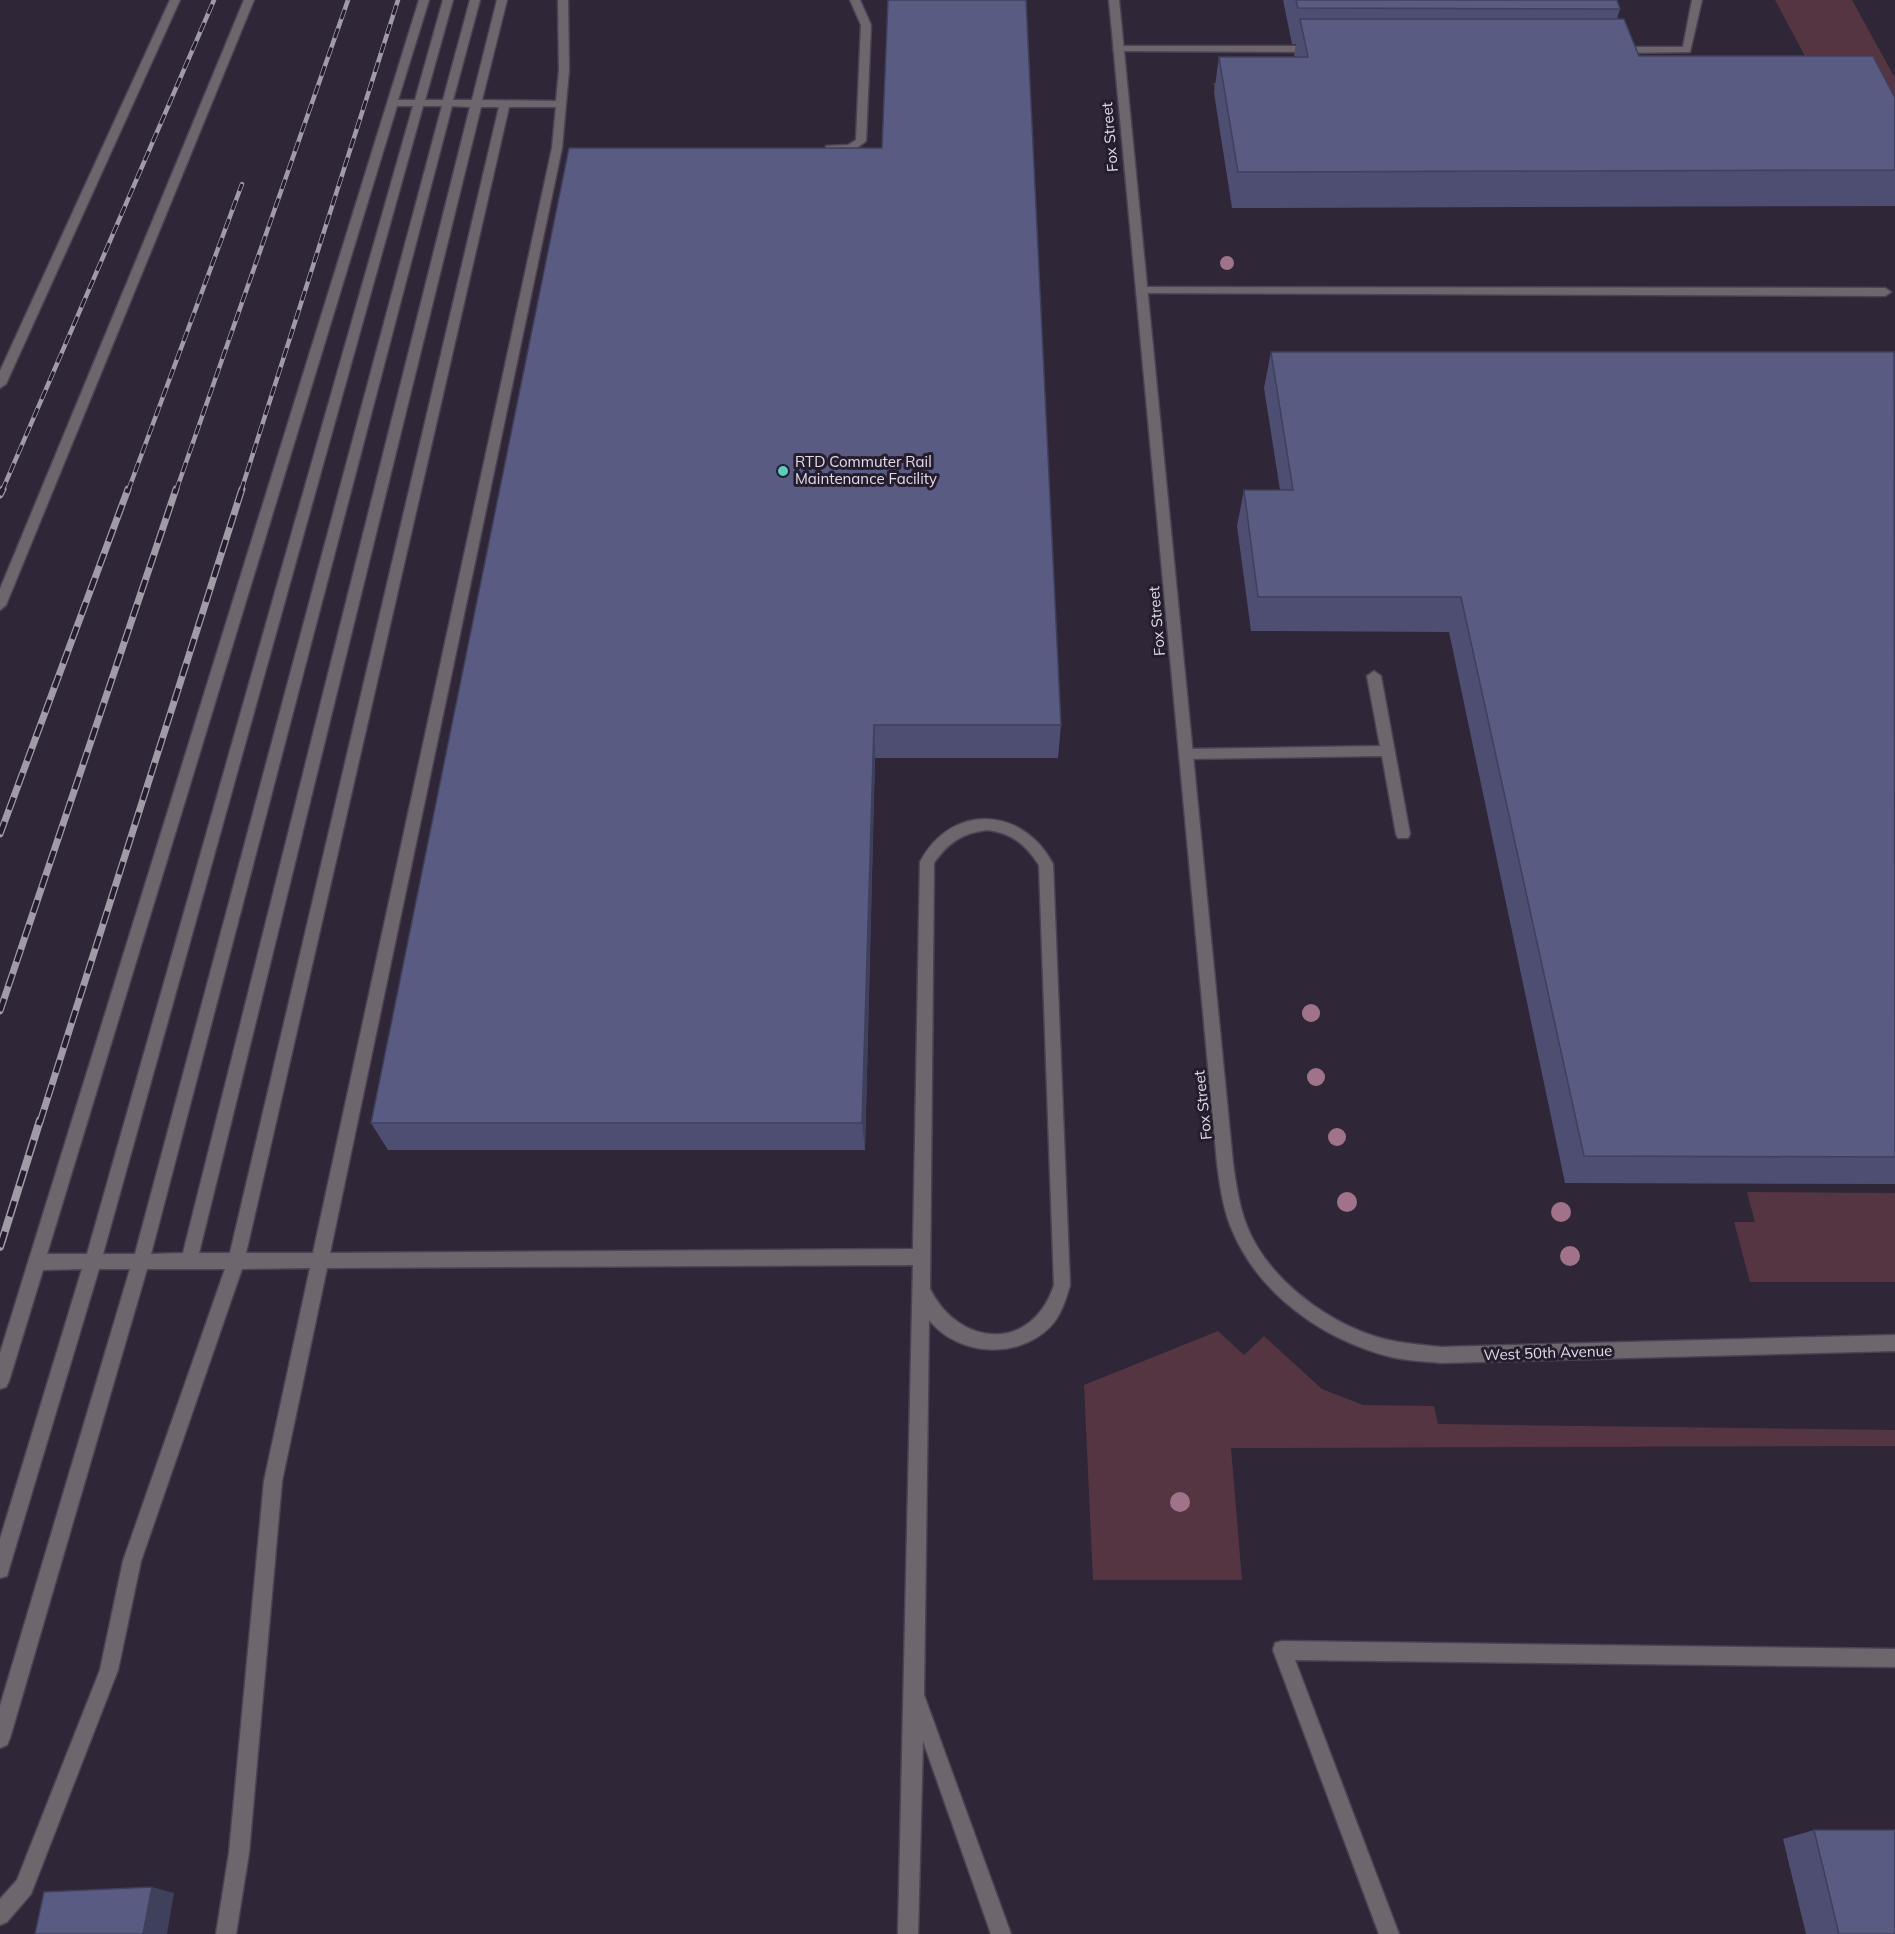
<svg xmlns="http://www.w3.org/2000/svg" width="1895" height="1934" viewBox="0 0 1895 1934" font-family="Mulish,sans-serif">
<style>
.green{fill:#563542}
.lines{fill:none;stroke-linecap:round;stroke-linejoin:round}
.lane-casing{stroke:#4b4354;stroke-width:3}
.street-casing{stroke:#4b4354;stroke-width:3}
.lane{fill:#6e666d;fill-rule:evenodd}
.street{fill:#6e666d;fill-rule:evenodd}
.rail-far2-casing{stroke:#a19ba8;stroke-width:4.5}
.rail-far1-casing{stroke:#a19ba8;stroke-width:7}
.rail-casing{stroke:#a19ba8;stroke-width:8}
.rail-far2{stroke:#251d2e;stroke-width:3;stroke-dasharray:10;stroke-linecap:butt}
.rail-far1{stroke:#251d2e;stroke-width:4.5;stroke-dasharray:13;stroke-linecap:butt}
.rail{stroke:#251d2e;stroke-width:5;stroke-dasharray:16;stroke-linecap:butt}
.tree{fill:#a1738a}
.wall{fill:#4d4e71}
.shaded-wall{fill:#3e405c}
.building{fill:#595b83;stroke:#3e405c;stroke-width:1.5}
.poi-dot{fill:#59cebf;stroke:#251d2e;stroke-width:2}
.labels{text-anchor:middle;stroke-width:6;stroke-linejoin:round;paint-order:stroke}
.street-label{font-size:15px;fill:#e0dbe6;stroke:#251d2e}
.poi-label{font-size:15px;fill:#e0dbe6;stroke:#251d2e;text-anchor:start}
</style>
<rect width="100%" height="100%" fill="#2f2638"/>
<path class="green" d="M1775 0H1852L1895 78V153L1215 91 1213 83 1813 71Z
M1747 1192 1895 1193V1282H1750L1734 1222H1755Z
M1218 1331 1244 1355 1264 1336 1322 1389 1363 1405 1434 1406 1438 1424 1895 1430V1446L1231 1448 1242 1580H1093L1084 1385Z"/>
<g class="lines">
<g class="lane-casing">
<path id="lane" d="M170 0H180L6 384 0 388V371Z
M244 0H254L6 605 0 610V589Z
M419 0H429L398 100H415L443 0H453L425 100H443L470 0H480L453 100H472L497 0H507L482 100 556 101 559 70 558 0H568L569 70 562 148 330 1253 913 1249 920 862C951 803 1023 806 1053 864L1070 1285C1066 1299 1061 1316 1050 1327 1017 1360 958 1356 929 1320L924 1695 1011 1934H991L923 1741 918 1934H898L913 1265 327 1268 282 1481 249 1853 236 1934H216L229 1853 264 1481 310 1268 242 1269 141 1561 118 1670 31 1894 7 1922 0 1925V1899L17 1880 100 1670 123 1561 225 1269H147L10 1738 7 1745 0 1748V1706L130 1269H99L9 1569 7 1576 0 1578V1539L82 1269 43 1270 9 1381 6 1387 0 1389V1353ZM397 106H413L87 1254H47ZM423 106H442L135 1254H103ZM452 106 470 107 183 1253 151 1254ZM481 107H499L230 1253H199ZM509 107H556L552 148 313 1253H246ZM987 830C1012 833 1025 844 1039 865L1054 1285C1032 1353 959 1347 930 1289L934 863C948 843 962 833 987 830Z
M850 0H860L871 25 866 141 854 150 830 151 826 150V146L848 145 856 140 861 25Z
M1692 0H1702L1690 52 1618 53 1613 50 1618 47H1683Z
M1118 46H1315L1320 49 1315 52 1115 51 1113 49Z
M1142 287 1885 288 1891 292 1885 296 1138 293 1136 291Z
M1374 671 1381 676 1410 834 1408 838H1398L1396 834 1382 756 1186 759 1179 754 1186 749 1380 746 1367 676Z
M1282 1641 1895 1649V1667L1295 1660 1399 1934H1379L1273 1650 1275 1643Z"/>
</g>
<g class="street-casing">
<path id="street" d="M1109 0H1119L1233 1163C1236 1184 1239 1206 1247 1226 1266 1275 1320 1317 1368 1334 1392 1343 1416 1344 1441 1347L1895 1335V1351L1441 1363C1424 1361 1407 1361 1391 1357 1324 1340 1259 1295 1232 1230 1223 1209 1220 1186 1217 1163Z"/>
</g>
<use href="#lane" class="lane"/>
<use href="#street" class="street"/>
<g class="rail-far2-casing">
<path id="rail-far2" d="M2 491 214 0
M128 491 242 184
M176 491 348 0
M241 491 398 0"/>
</g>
<g class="rail-far1-casing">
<path id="rail-far1" d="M0 495 3 489
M0 834 128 489
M0 1011 176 489
M40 1122 242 489"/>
</g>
<g class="rail-casing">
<path id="rail" d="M0 1247 40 1120"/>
</g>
<use href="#rail-far2" class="rail-far2"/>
<use href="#rail-far1" class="rail-far1"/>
<use href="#rail" class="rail"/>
</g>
<g class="tree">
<circle cx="1227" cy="263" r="7"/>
<circle cx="1311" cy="1013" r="9"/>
<circle cx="1316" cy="1077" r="9"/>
<circle cx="1337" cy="1137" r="9"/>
<circle cx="1347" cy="1202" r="10"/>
<circle cx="1561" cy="1212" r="10"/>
<circle cx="1570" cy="1256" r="10"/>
<circle cx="1180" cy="1502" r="10"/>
</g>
<path class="wall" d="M1283 0H1617L1620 9 1617 19 1639 56 1895 98V206L1232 208 1214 93 1219 57H1295L1294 55 1296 44H1292Z
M882 148 1061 725 1058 758H875L865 1150H388L371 1123Z
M1271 352 1895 353V1184L1565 1183 1449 632 1251 631 1237 526 1244 490H1280L1264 388Z
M1814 1830 1895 1934H1806L1783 1839Z"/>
<path class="shaded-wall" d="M874 725 875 758 865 1150 862 1123Z
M152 1887 174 1893 167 1934H143Z"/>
<path class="building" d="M888 0H1026L1061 725H874L862 1123H371L569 148H882Z
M1296 0H1617L1620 9 1298 8Z
M1300 19H1624L1639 56H1873L1895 98V170L1238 172 1219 57H1308Z
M1271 352H1894L1895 1157 1584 1156 1461 597H1258L1244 490H1293Z
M1814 1830H1895V1934H1839Z
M152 1887 143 1934H35L44 1892Z"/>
<circle class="poi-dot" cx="783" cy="471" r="6"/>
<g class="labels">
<g class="street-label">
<text transform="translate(1110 137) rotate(-95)" y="5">Fox Street</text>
<text transform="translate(1157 621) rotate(-95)" y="5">Fox Street</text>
<text transform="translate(1203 1105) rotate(-96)" y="5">Fox Street</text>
<text transform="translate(1548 1353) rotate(-2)" y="5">West 50th Avenue</text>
</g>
<g class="poi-label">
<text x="795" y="467">RTD Commuter Rail<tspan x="795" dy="17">Maintenance Facility</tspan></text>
</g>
</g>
</svg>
